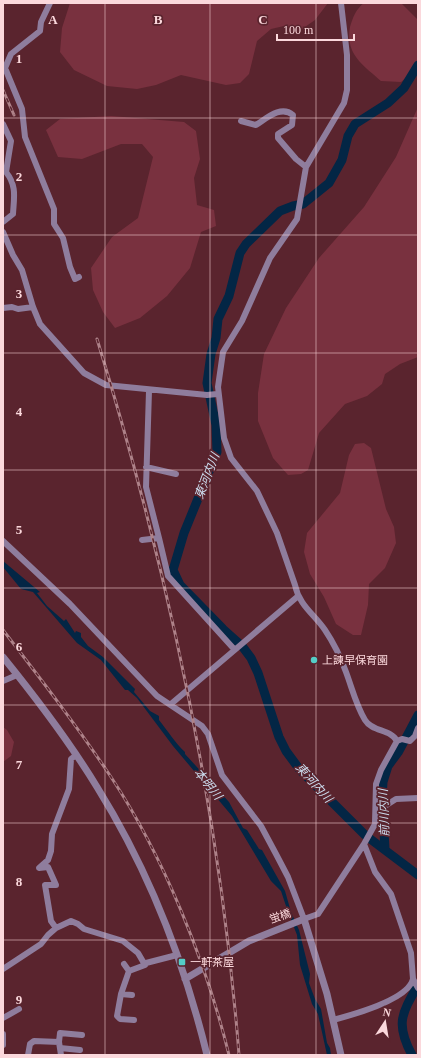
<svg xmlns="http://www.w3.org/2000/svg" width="421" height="1058" viewBox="0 0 421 1058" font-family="'Times New Roman','Noto Sans JP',serif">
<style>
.green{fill:#79313f}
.water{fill:#032645}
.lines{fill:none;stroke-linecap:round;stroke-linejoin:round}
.river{stroke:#032645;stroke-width:9}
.minor{stroke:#8f7d9d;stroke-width:6}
.tertiary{stroke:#8f7d9d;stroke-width:7}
.rail-casing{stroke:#ae8289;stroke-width:3}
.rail{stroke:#5a242e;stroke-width:1.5;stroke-dasharray:4.5;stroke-linecap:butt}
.grid{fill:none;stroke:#fbd8dc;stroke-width:1;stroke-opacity:0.55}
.poi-dot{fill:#54cdc7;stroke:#5a242e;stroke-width:1.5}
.labels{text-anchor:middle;stroke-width:3.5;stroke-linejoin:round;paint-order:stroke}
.poi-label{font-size:11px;fill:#fbd8dc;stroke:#5a242e;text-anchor:start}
.street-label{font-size:11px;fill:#fbd8dc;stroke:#5a242e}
.water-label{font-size:12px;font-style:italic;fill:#cdddef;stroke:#5a242e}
.grid-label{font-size:13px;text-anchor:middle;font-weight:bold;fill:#fbd8dc;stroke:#5a242e;stroke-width:3.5;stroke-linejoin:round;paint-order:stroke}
</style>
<rect width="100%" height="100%" fill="#5a242e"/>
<path class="green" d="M70 3H328L315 20 302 29 284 26 271 29 257 41 249 74 240 83 226 85 181 75 156 85 137 89 107 86 74 70 60 52 62 28Z
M401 3 418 20V65L414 71 401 82 381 81C363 65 345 54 350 27 353 17 356 9 364 3Z
M418 107V357L400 364 385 374 382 384 367 396 345 404 319 433 308 470 301 474 288 475 273 458 258 421V393L264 354 286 308 319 258 364 207 396 157Z
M111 116 184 122 196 131 200 159 194 178 197 205 214 210 216 226 201 232 190 268 167 296 140 318 115 328 103 312 93 290 91 268 112 237 138 218 153 157 142 144H121L82 159 58 157 46 130 60 119Z
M364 443 371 448 386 509 394 527 396 543 385 568 369 584 368 605 361 635H353L336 624 324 597 310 574 304 552 307 533 340 493 349 455 355 444Z
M3 727 7 730 14 742 11 756 3 762Z"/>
<path class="water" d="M3 561 40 592 37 593 47 606 64 621 66 619 75 633 76 631 81 633V637L88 646 103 657 135 689 134 692 150 711 159 716V720C168 731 175 743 185 752V754L229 802 243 828 247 830 259 849 262 850 285 891 291 912 299 930 310 974 309 983 315 999 321 1009 327 1043 330 1048 331 1055H327L318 1014 312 1004 300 965 297 935 288 912 281 891 271 881 232 816 173 746 137 698 128 690H125L101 660 77 643 33 592 21 589 3 567Z"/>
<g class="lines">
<path class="river" d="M418 65 404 88 388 103 355 124 348 136 342 160 329 183 303 204 293 206 280 211 246 244 240 253 229 296 218 319 216 338 211 354 207 383 216 425 217 452 184 533 173 570 180 585 223 629 242 646 251 658 258 673 279 737 286 751 300 770 365 835 418 875
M385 849 382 797 383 782 388 766 399 751 418 715
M412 1055C395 1024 402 1013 418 985"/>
<path class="minor" d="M50 3 41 22 40 31 11 54 5 68 22 109 25 137 54 209V224L63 238 70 267 75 279 79 277
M341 3 347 55V90L344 103 306 167 297 219 270 258 242 321 223 352 218 387 224 438 231 458 257 491 277 533 295 585C299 605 314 614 325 630 333 642 341 658 346 672 352 688 356 705 365 720 372 732 391 729 397 741
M241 121 256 125C267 118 281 105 293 115L292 125 278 134V138L296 159 306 167
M3 124 11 141 6 172C17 186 14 197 13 214L3 222
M3 232 13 255 22 270 33 307 40 324 84 373 106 385 207 395 217 394
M3 308 12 307 18 309 33 307
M146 467 176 474
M159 538 168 576 234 649
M142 540 159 538 146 487 149 391
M3 541 70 604 157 696 202 726 208 734 222 775 261 826 276 854 288 877 304 919 318 914 364 844 385 806 396 799 418 798
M3 681 17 675
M171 704 297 597
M375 822 376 784 381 770 397 741 402 739 410 741 415 736 418 728
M364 844 375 872 391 894 411 953 413 979 418 988
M56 928 51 921 45 885H56L48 867 39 868 48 860 51 851 52 834 69 789 71 759 76 755
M124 964 129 971
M3 969 41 944 48 935 56 928 71 921 78 924 84 929 123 941 138 953 145 965 146 963 177 955
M121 994 132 995
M3 1018 19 1009
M134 1020 120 1019 117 1016 121 994 129 971 145 965
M333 1020C352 1015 408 1000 413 979
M3 1034V1045
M59 1042 60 1033 82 1035
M60 1048 80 1050
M28 1055 30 1044 34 1041 59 1042 61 1055"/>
<path class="tertiary" d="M3 657C37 699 69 741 97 787 148 869 184 961 207 1055
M185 979 249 941 304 919 327 994 341 1055"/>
<g class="rail-casing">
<path id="rail" d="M3 90 14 115
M97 339C169 573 220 811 239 1055
M3 630C40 678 77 726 111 777 164 857 206 962 229 1055"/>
</g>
<use href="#rail" class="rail"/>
</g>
<path class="grid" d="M105 3V1055M210 3V1055M316 3V1055M3 118H418M3 235H418M3 353H418M3 470H418M3 588H418M3 705H418M3 823H418M3 940H418"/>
<g class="poi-dot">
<circle cx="314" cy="660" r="4"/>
<rect x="178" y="958" width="8" height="8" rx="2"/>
</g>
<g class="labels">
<g class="poi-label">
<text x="322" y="664">上諫早保育園</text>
<text x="190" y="966">一軒茶屋</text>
</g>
<g class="street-label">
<text transform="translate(280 916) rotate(-19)" y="4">蛍橋</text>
</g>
<g class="water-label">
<text transform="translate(207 476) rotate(-69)" y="4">東河内川</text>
<text transform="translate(314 783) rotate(48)" y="4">東河内川</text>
<text transform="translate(208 784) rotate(51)" y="4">本明川</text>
<text transform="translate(384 813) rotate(-92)" y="4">前川内川</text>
</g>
</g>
<g class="grid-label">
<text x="53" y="24">A</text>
<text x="158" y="24">B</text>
<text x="263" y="24">C</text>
<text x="19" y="63">1</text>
<text x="19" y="181">2</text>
<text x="19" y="298">3</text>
<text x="19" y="416">4</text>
<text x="19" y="534">5</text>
<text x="19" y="651">6</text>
<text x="19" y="769">7</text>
<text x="19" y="886">8</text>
<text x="19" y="1004">9</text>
</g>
<rect width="421" height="1058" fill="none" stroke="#fbd8dc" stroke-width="8"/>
<g transform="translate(385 1022) rotate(12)" stroke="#5a242e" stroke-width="3" paint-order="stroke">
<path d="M0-3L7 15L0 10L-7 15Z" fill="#fbd8dc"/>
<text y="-6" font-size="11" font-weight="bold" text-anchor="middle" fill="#fbd8dc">N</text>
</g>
<path d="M277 34v6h77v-6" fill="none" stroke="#fbd8dc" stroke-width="2"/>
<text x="283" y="34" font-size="12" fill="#fbd8dc" stroke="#5a242e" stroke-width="3" paint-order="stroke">100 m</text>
</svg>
